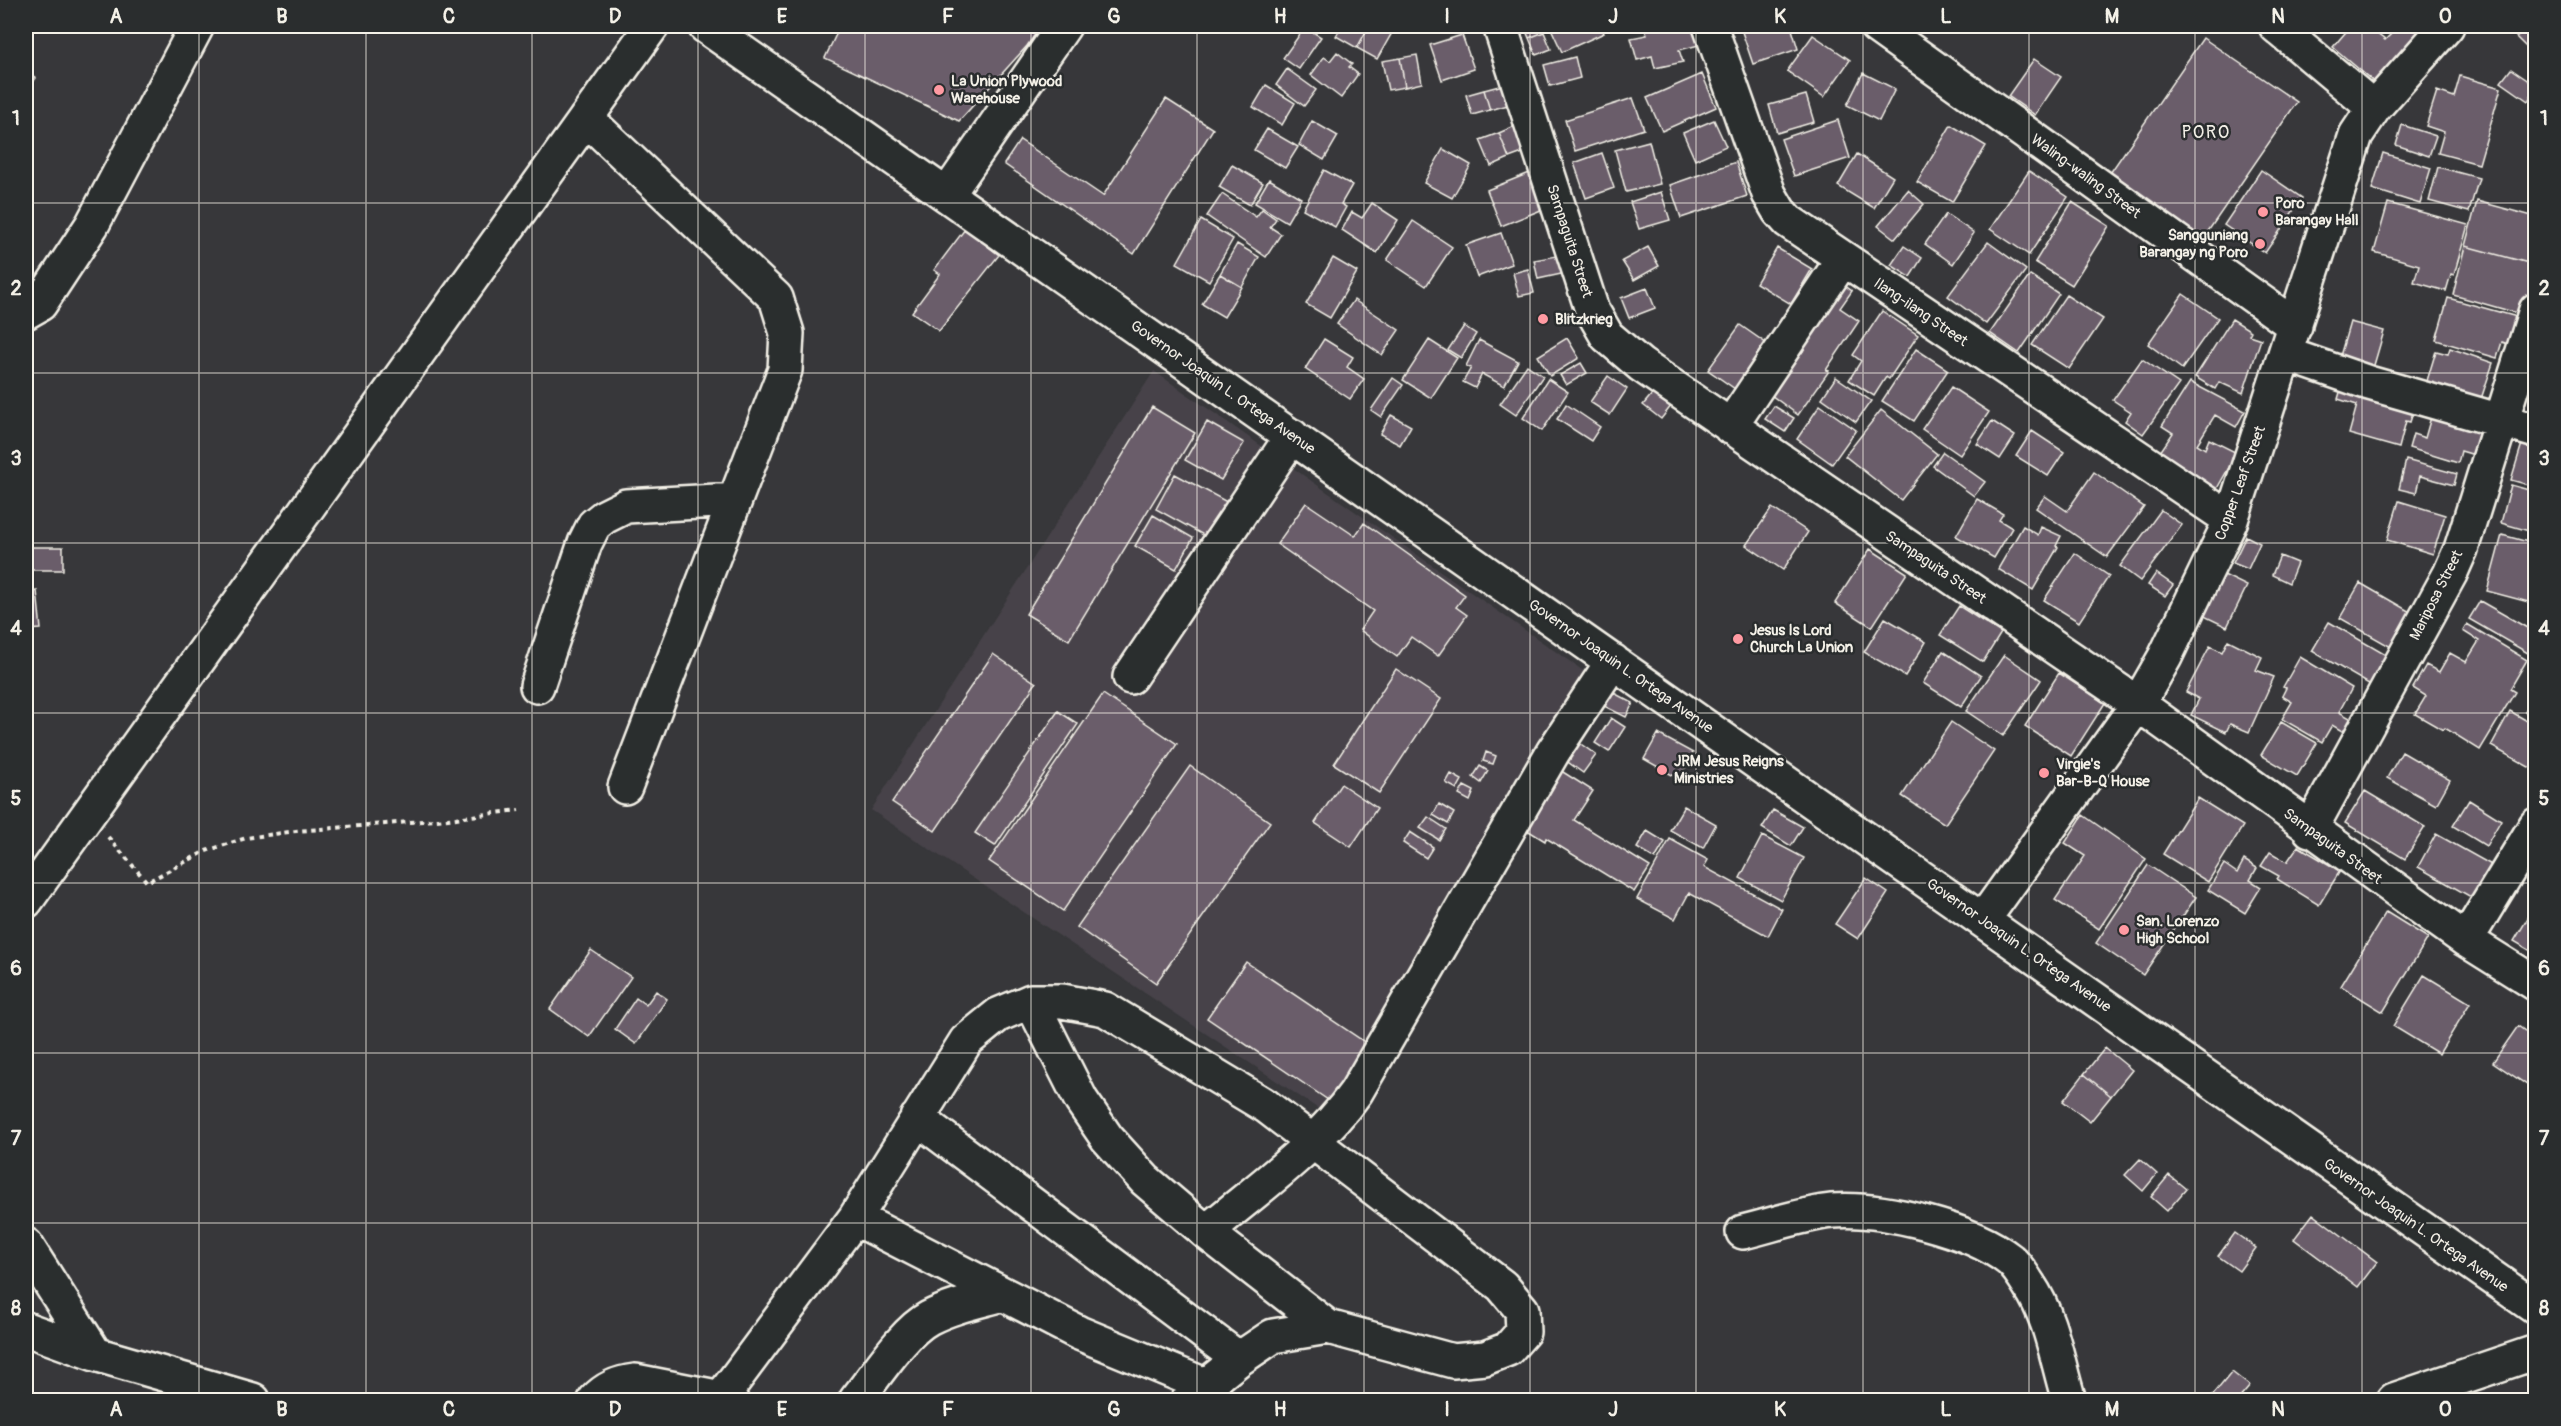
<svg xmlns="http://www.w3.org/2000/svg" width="2561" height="1426" viewBox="0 0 2561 1426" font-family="Pangolin,sans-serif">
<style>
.built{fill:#464248}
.building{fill:#6a5d6a;stroke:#f4f1e8;stroke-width:1.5}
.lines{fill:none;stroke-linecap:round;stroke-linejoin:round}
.minor-casing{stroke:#f4f1e8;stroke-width:38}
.path{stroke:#f4f1e8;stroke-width:4;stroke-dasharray:4.5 4.5;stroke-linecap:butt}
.minor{stroke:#2a2d2e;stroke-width:33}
.grid{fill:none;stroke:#f4f1e8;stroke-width:1.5;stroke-opacity:0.55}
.poi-dot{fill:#ff9aa2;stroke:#2a2d2e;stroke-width:2}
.labels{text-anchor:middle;stroke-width:5;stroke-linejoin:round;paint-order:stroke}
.poi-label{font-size:15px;font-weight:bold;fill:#f4f1e8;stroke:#2a2d2e;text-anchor:start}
.street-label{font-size:15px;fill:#f4f1e8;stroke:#2a2d2e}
.quarter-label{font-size:18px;letter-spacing:1.5px;fill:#f4f1e8;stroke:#2a2d2e}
.neatline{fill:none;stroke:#f4f1e8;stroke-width:2}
.grid-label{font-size:20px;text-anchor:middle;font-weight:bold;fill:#f4f1e8}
</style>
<rect width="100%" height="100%" fill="#37373a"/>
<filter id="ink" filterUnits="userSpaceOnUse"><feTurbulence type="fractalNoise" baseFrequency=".0167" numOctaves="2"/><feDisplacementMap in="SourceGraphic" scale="12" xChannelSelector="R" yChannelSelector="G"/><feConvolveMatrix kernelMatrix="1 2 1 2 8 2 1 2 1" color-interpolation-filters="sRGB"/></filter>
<g filter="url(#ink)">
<path class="built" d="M1154 371 1585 672 1329 1116 871 810Z"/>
<path class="building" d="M840 26H1041L1027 46 959 121 825 58Z
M1342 26H1369L1357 48 1336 36Z
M1369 26H1383L1393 31 1377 59 1357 48Z
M1524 26H1542L1544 32 1529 38Z
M1550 26H1601L1604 33 1562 52Z
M1662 26H1674V28L1694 26 1699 45 1679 50 1683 62 1655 68 1652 56 1637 60 1631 38 1647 35 1645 30Z
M1740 26H1791L1798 49 1753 64Z
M2351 26H2367L2385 40 2395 30 2389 26H2422L2427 29 2375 83 2333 47Z
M2528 26H2536V45L2530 51 2516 37Z
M1305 27 1321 37 1299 69 1283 58Z
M1544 32 1551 49 1536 55 1529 38Z
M1462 35 1474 69 1442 80 1430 45Z
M1813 35 1850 60 1824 97 1787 71Z
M2203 38 2297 102 2200 243 2106 179Z
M1337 52 1352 64 1349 67 1358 74 1341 98 1311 75 1324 57 1330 61Z
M1417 55 1422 83 1405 87 1400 58Z
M1575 57 1580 78 1550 86 1544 65Z
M1400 58 1405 87 1388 90 1382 61Z
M2034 59 2061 77 2035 115 2008 96Z
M1287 69 1316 90 1304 106 1276 85Z
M2511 69 2536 86 2528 101 2501 82Z
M26 71 36 78 26 92Z
M1863 73 1895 89 1879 121 1847 105Z
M1702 74 1716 107 1662 131 1647 98Z
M2460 76 2501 88 2479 164 2438 153 2444 132 2426 126 2437 91 2454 97Z
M1266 85 1295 103 1282 125 1253 107Z
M1503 85 1508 105 1490 110 1484 90Z
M1484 90 1490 110 1472 115 1466 95Z
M1806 95 1814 122 1777 133 1769 105Z
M1633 98 1644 129 1575 151 1565 120Z
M1166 99 1213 129 1134 254 1004 164 1020 140 1103 196Z
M1714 120 1726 146 1695 160 1683 133Z
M1838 120 1850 158 1794 176 1781 139Z
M1312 121 1338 136 1324 160 1299 145Z
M1517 125 1528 151 1509 158 1499 133Z
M1951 125 1986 146 1952 202 1917 182Z
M2402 125 2436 136 2429 156 2396 145Z
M1267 129 1298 147 1285 168 1254 150Z
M1499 133 1509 158 1491 166 1480 140Z
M1649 141 1660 184 1626 192 1615 150Z
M1443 149 1471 165 1452 198 1424 183Z
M1602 153 1614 188 1586 198 1574 163Z
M2383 153 2431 168 2420 204 2372 189Z
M1857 154 1893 177 1874 208 1838 186Z
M1736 162 1747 196 1681 218 1670 185Z
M1232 165 1263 183 1250 205 1219 187Z
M2438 167 2479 178 2469 212 2429 201Z
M1324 170 1352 185 1341 204 1346 207 1335 227 1303 209Z
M2261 170 2302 198 2265 253 2224 225Z
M2029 171 2068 197 2029 255 1990 229Z
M1532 172 1546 208 1501 226 1487 190Z
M1269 179 1301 198 1287 222 1255 203Z
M1908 190 1924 204 1895 239 1878 226Z
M1661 192 1670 220 1639 229 1630 202Z
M1222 194 1256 217 1262 209 1276 219 1270 227 1281 234 1266 257 1207 216Z
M2477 201 2536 217V265L2465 246Z
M2072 202 2109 226 2072 285 2035 262Z
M1372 203 1398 220 1377 253 1342 230 1352 212 1362 218Z
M2388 203 2468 225 2454 275 2451 274 2446 291 2414 282 2419 265 2374 252Z
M1946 214 1974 233 1953 264 1925 244Z
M1201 220 1233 239 1209 281 1177 263Z
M1413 221 1452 247 1426 286 1387 260Z
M965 229 999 255 939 331 912 312 940 274 934 270Z
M1501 233 1512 264 1477 277 1466 245Z
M1988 242 2026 270 1986 324 1948 296Z
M1237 244 1259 257 1242 287 1220 274Z
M1904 246 1922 258 1910 277 1891 265Z
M2465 246 2536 265 2524 315 2453 295Z
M1648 247 1659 266 1634 280 1622 261Z
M1777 248 1812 269 1791 304 1756 283Z
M1562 255 1566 273 1538 279 1534 260Z
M1333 258 1357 272 1330 318 1306 304Z
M1528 269 1534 293 1519 296 1513 273Z
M1220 274 1242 287 1224 317 1202 304Z
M2030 275 2059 294 2019 353 1990 333Z
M1836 279 1852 291 1840 308 1859 321 1826 370 1829 371 1798 415 1771 395 1803 351 1792 343Z
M1647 288 1655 308 1629 318 1621 298Z
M2183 294 2218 318 2182 369 2148 344Z
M2066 295 2103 319 2069 369 2032 345Z
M2448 298 2528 320 2512 345 2502 342 2497 358 2436 340Z
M1354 300 1399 330 1382 355 1337 324Z
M1882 311 1918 335 1889 379 1886 377 1874 396 1849 380 1861 361 1853 355Z
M2232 319 2251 331 2249 335 2261 339 2243 393 2219 382 2215 389 2195 377Z
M2350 322 2384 331 2372 372 2338 363Z
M1740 325 1770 346 1738 391 1708 370Z
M1464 326 1476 334 1461 358 1448 350Z
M1567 338 1579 358 1550 376 1538 356Z
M1324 339 1353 357 1347 367 1364 379 1350 399 1305 369Z
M1429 340 1457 358 1431 398 1403 380Z
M1479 340 1518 361 1504 386 1482 374 1475 388 1463 382 1471 368 1466 366Z
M2450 348 2493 363 2480 402 2426 384 2436 351 2448 354Z
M1916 349 1948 370 1914 421 1882 401Z
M2142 359 2179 384 2143 434 2125 421 2131 412 2113 400Z
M1581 363 1587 373 1566 385 1560 375Z
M1527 365 1543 376 1516 415 1500 404Z
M1608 376 1627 389 1610 415 1590 402Z
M1836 377 1871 401 1856 422 1822 398Z
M1393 378 1403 385 1381 417 1371 410Z
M1548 379 1568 392 1542 431 1523 418Z
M2344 379 2416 403 2410 422 2406 421 2399 448 2349 434 2357 405 2338 399Z
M2190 382 2245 411 2236 427 2215 415 2197 444 2205 449 2209 439 2237 453 2215 492 2158 455 2173 433 2162 426Z
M1658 387 1675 401 1661 419 1643 405Z
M1951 387 1989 412 1960 455 1922 429Z
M1566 404 1600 427 1591 441 1557 419Z
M1820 405 1856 430 1832 464 1797 439Z
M1774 406 1794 418 1785 432 1765 419Z
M1152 407 1195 433 1069 640 1026 614Z
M1881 410 1937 454 1901 500 1845 456Z
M2433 410 2487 424 2478 456 2461 451 2458 463 2409 448 2413 434 2425 438Z
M1391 415 1411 426 1400 445 1380 434Z
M1992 421 2015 436 2000 459 1977 444Z
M1207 422 1244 443 1221 480 1185 460Z
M2032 431 2064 452 2048 476 2016 456Z
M2524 437 2536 440V487L2511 480Z
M1943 452 1985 482 1974 496 1933 466Z
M2406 460 2457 474 2454 485 2420 476 2416 493 2399 489Z
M2094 472 2144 507 2107 557 2036 508 2045 496 2067 511Z
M1175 474 1227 502 1207 537 1156 509Z
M2511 485 2536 492V533L2501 523Z
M1977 499 2003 514 1999 520 2012 528 1994 558 1956 536Z
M2399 501 2445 515 2433 554 2387 540Z
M1306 503 1355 536 1364 523 1465 595 1456 607 1467 615 1438 656 1411 637 1397 657 1360 630 1373 611 1277 544Z
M1772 508 1808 532 1783 570 1746 545Z
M2161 510 2182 525 2140 581 2120 566Z
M1153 515 1193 538 1176 569 1135 546Z
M2023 526 2038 535 2041 527 2061 536 2056 546 2058 547 2033 590 1998 569Z
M2502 535 2536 544V604L2487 591Z
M2246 536 2260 543 2248 569 2233 563Z
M26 547H63V570H26Z
M1870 549 1907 573 1872 627 1835 603Z
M2075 553 2109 576 2079 622 2044 600Z
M2280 556 2297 563 2289 583 2272 575Z
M2156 573 2173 585 2165 596 2148 585Z
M2222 574 2247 586 2227 627 2202 615Z
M2360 583 2412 613 2391 647 2340 618Z
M37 591 41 629 26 630V593Z
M2480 601 2536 633V652L2533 656 2469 619Z
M1959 606 2001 633 1983 662 1940 635Z
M1885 618 1926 642 1905 676 1864 652Z
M2329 622 2391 658 2374 687 2312 651Z
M2467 624 2527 660 2510 689 2515 692 2480 750 2445 728 2443 730 2415 714 2426 696 2413 688 2426 665 2439 672 2450 653 2466 662 2479 641 2463 631Z
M2228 640 2262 657 2256 670 2274 677 2249 732 2230 724 2226 732 2191 715 2199 699 2186 692 2210 646 2222 652Z
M1943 651 1981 676 1961 707 1923 683Z
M993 654 1036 683 935 831 892 802Z
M2004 655 2041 680 2003 736 1966 711Z
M2300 657 2352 688 2339 712 2359 723 2352 737 2332 725 2322 742 2282 719 2292 702 2282 696 2286 688 2283 687Z
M1396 669 1441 699 1379 793 1334 764Z
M2059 673 2105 703 2071 756 2025 726Z
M1608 690 1633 703 1626 717 1600 704Z
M1103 694 1177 744 1063 911 989 861Z
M2536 694V719L2525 712Z
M1058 711 1078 724 995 846 975 833Z
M2510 711 2536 726V771L2491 746Z
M1611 718 1625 727 1609 752 1595 743Z
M1951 722 1994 751 1945 824 1902 796Z
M2281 722 2317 743 2297 776 2261 755Z
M1658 734 1693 753 1679 779 1644 759Z
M1578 742 1596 755 1583 773 1565 760Z
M1486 752 1496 756 1493 764 1483 761Z
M2402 752 2450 780 2436 805 2387 778Z
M1190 766 1270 822 1156 983 1077 927Z
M1480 766 1488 771 1481 783 1473 777Z
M1555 767 1593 791 1574 820 1650 867 1634 892 1546 838 1545 841 1519 825Z
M1451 774 1462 780 1457 789 1446 783Z
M1341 784 1377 808 1351 847 1315 823Z
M1464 786 1474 791 1470 801 1459 795Z
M2365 791 2425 827 2405 859 2345 823Z
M2198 798 2243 826 2208 882 2163 854Z
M2469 800 2501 820 2486 846 2453 826Z
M1439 804 1454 813 1448 824 1433 815Z
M1684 806 1716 824 1703 848 1670 830Z
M1773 810 1803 827 1791 846 1762 828Z
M2083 815 2146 859 2099 929 2055 900 2085 856 2065 843Z
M1428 817 1446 829 1439 840 1420 828Z
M1647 831 1665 842 1655 859 1637 848Z
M1410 832 1433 847 1426 858 1403 843Z
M2436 834 2497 868 2478 901 2418 867Z
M1762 836 1804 858 1781 900 1740 878Z
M1670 839 1708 860 1704 867 1782 909 1768 936 1689 893 1675 919 1637 899Z
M2298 846 2340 871 2319 905 2277 879 2279 876 2261 866 2270 852 2287 862Z
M2244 860 2257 868 2250 880 2261 887 2245 913 2208 890 2224 864 2237 873Z
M2148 865 2196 897 2143 975 2096 943Z
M1866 878 1888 893 1858 939 1835 924Z
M2535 906H2536V954L2514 941Z
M2386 912 2428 938 2383 1012 2341 986Z
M591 950 631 977 589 1037 550 1009Z
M1246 962 1369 1045 1331 1102 1207 1018Z
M2424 975 2470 1003 2439 1054 2393 1026Z
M656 991 667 999 636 1044 615 1029 636 998 646 1005Z
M2518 1026 2536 1039V1091L2493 1062Z
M2105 1048 2132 1070 2111 1096 2084 1074Z
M2084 1074 2111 1096 2090 1122 2063 1101Z
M2140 1159 2157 1174 2143 1191 2125 1175Z
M2169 1175 2186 1189 2167 1211 2151 1197Z
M2313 1214 2377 1262 2358 1287 2294 1239Z
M2235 1233 2256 1248 2239 1271 2218 1256Z
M2232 1372 2250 1386 2238 1400H2209Z"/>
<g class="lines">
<g class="minor-casing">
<path id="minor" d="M705 26 2536 1308
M1500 26 1592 310 1607 336 1641 365 2138 704 2466 940 2536 984
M1710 26 1769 194 1779 211 1788 221 2231 520
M1876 26 2295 326
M2276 26 2374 108
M586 118 776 298 787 333 785 370 625 787
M947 195 1064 26
M26 312 40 304 92 225 197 26
M2285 354 2369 383 2536 431
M1730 427 1843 259
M1130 677 1292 436
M537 686 585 543 594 525 604 517 626 506 735 500
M2310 830 2450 574 2461 549 2536 310
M26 901 652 26
M1983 920 2138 704 2165 657 2231 520 2356 135 2374 108 2447 26
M2466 940 2536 825
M1031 1001 1081 1100 1107 1138 1145 1180 1206 1232 1328 1327
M917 1118 1239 1359
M1206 1232C1258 1188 1316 1148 1356 1092L1553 752 1613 661
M1743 1232C1772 1225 1803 1214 1832 1211 1881 1207 1971 1229 2010 1260 2017 1266 2024 1277 2029 1285 2052 1319 2057 1362 2069 1400
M26 1245 95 1354
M26 1329 95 1354 253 1400
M721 1398 855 1218
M595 1400C606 1388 618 1383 635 1381L731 1400
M856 1400C875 1377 903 1332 929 1318 952 1306 978 1301 1003 1294
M1188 1400 1239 1359 1273 1336 1328 1327 1453 1361 1485 1358 1508 1349 1523 1332 1522 1310 1502 1286 1266 1106 1105 1009 1062 1001H1031L998 1015 966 1041 855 1218 1079 1333 1205 1385
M2394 1400 2536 1352"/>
</g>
<path class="path" d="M108 837 147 882 206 851 246 838 296 831 448 819 519 810"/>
<use href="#minor" class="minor"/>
</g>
</g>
<path class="grid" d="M199 26V1400M366 26V1400M532 26V1400M698 26V1400M865 26V1400M1031 26V1400M1197 26V1400M1364 26V1400M1530 26V1400M1696 26V1400M1863 26V1400M2029 26V1400M2195 26V1400M2362 26V1400M26 203H2536M26 373H2536M26 543H2536M26 713H2536M26 883H2536M26 1053H2536M26 1223H2536"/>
<g class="poi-dot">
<circle cx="939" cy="90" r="6"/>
<circle cx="2263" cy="212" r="6"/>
<circle cx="2260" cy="244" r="6"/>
<circle cx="1543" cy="319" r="6"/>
<circle cx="1738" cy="639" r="6"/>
<circle cx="1662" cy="770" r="6"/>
<circle cx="2044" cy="773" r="6"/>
<circle cx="2124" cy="930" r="6"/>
</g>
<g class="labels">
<g class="poi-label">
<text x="951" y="86">La Union Plywood<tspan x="951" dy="17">Warehouse</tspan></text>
<text x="2275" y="208">Poro<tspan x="2275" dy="17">Barangay Hall</tspan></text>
<text x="2248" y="240" text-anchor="end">Sangguniang<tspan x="2248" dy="17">Barangay ng Poro</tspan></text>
<text x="1555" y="324">Blitzkrieg</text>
<text x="1750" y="635">Jesus Is Lord<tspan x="1750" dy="17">Church La Union</tspan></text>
<text x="1674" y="766">JRM Jesus Reigns<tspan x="1674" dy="17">Ministries</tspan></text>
<text x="2056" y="769">Virgie's<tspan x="2056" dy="17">Bar-B-Q House</tspan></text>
<text x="2136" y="926">San. Lorenzo<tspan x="2136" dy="17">High School</tspan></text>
</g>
<g class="street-label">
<text transform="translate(2086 176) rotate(36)" y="5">Waling-waling Street</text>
<text transform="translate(1570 241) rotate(72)" y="5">Sampaguita Street</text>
<text transform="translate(1921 312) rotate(34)" y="5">Ilang-ilang Street</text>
<text transform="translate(1223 387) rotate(35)" y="5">Governor Joaquin L. Ortega Avenue</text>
<text transform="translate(2240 483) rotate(-70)" y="5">Copper Leaf Street</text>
<text transform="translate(1936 567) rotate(34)" y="5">Sampaguita Street</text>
<text transform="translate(2436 595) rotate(-63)" y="5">Mariposa Street</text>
<text transform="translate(1621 666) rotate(35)" y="5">Governor Joaquin L. Ortega Avenue</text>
<text transform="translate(2333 846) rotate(36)" y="5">Sampaguita Street</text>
<text transform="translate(2019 945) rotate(35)" y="5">Governor Joaquin L. Ortega Avenue</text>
<text transform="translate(2416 1225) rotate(35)" y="5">Governor Joaquin L. Ortega Avenue</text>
</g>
<g class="quarter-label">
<text x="2206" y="138">PORO</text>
</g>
</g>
<rect width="2561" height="1426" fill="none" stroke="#2a2d2e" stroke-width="66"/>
<rect x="33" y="33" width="2495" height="1360" class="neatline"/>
<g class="grid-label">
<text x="116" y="23">A</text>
<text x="282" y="23">B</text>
<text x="449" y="23">C</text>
<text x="615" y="23">D</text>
<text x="782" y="23">E</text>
<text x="948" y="23">F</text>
<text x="1114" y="23">G</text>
<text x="1280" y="23">H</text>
<text x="1447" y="23">I</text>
<text x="1613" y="23">J</text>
<text x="1780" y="23">K</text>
<text x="1946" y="23">L</text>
<text x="2112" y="23">M</text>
<text x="2278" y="23">N</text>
<text x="2445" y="23">O</text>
<text x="16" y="125">1</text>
<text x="2544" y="125">1</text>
<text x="16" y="295">2</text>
<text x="2544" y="295">2</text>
<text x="16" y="465">3</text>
<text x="2544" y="465">3</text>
<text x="16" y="635">4</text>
<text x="2544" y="635">4</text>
<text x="16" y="805">5</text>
<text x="2544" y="805">5</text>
<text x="16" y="975">6</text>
<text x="2544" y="975">6</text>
<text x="16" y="1145">7</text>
<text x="2544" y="1145">7</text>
<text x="16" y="1315">8</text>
<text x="2544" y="1315">8</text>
<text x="116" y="1416">A</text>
<text x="282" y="1416">B</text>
<text x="449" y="1416">C</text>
<text x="615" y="1416">D</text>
<text x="782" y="1416">E</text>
<text x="948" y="1416">F</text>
<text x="1114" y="1416">G</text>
<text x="1280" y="1416">H</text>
<text x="1447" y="1416">I</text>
<text x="1613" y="1416">J</text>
<text x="1780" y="1416">K</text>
<text x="1946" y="1416">L</text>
<text x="2112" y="1416">M</text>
<text x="2278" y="1416">N</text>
<text x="2445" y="1416">O</text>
</g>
</svg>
